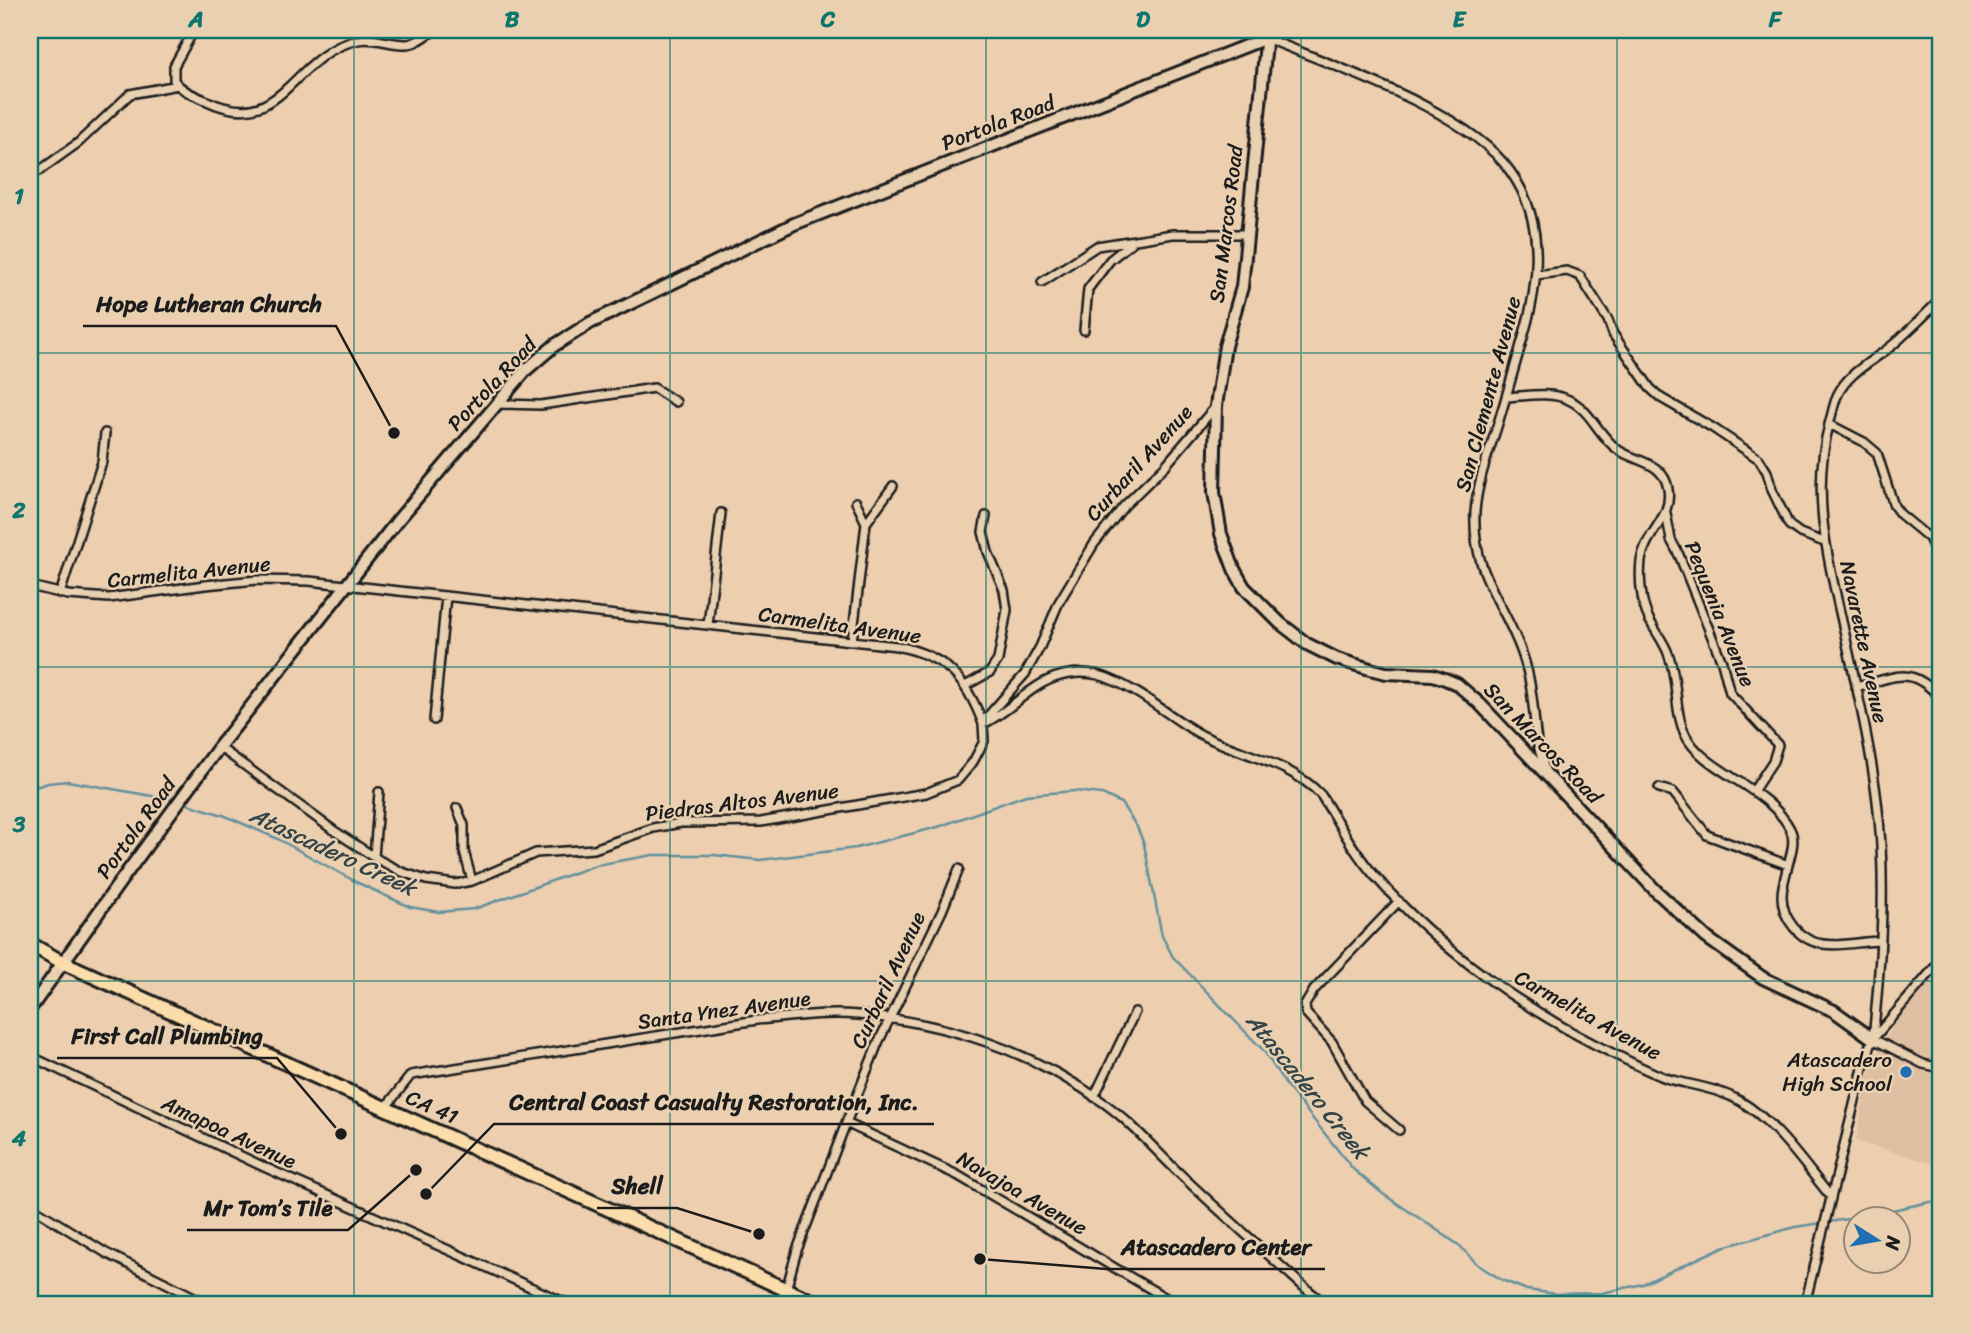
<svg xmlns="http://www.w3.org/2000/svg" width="1971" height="1334" viewBox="0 0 1971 1334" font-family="Sriracha,sans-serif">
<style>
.built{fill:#dfbfa2}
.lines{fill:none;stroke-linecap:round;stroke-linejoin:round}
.stream{stroke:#63909d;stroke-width:2.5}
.street-casing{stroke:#1c1c1c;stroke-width:12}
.secondary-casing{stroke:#1c1c1c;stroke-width:16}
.primary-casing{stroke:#1c1c1c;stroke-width:18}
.street{stroke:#e9d0b1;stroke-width:7}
.secondary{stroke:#e9d0b1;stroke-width:10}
.primary{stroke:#fbddab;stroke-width:12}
.grid{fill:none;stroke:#0f766e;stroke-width:2;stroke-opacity:0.55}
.poi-dot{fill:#1f6fb2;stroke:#e9d0b1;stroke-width:2.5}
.labels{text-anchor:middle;stroke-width:5;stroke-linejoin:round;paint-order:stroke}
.street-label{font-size:21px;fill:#1c1c1c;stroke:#e9d0b1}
.poi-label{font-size:21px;fill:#1c1c1c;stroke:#e9d0b1;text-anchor:end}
.water-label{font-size:23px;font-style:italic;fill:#344347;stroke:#e9d0b1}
.leader{fill:none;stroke:#1c1c1c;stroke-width:2.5}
.callout-dot{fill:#1c1c1c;stroke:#e9d0b1;stroke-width:2.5}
.callout-label{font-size:23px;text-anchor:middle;font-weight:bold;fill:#1c1c1c;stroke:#e9d0b1;stroke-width:5;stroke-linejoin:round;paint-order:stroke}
.neatline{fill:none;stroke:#0f766e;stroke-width:2.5}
.grid-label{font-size:23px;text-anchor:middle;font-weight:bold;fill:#0f766e}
</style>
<rect width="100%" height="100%" fill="#edcfb0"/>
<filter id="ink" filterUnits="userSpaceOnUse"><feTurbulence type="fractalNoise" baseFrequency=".0143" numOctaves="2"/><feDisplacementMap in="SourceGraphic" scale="14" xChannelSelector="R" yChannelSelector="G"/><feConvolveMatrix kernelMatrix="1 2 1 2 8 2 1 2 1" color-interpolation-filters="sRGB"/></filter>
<g filter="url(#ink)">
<path class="built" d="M1941 967V1166L1856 1141 1866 1085 1874 1059 1902 1012Z"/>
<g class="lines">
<path class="stream" d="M30 789 48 783 68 781 174 800
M184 803 223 815 278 839 356 882 410 907 439 912 474 909 596 865 653 855H714L760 860 856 848 938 827 1026 795 1075 791 1102 794 1121 803 1137 827 1144 844 1162 936 1173 957 1264 1051 1286 1085 1353 1169 1383 1194 1437 1230 1460 1246 1478 1265 1502 1280 1527 1290 1556 1294 1602 1293 1643 1284 1723 1247 1795 1227 1855 1218 1930 1202H1941"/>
<g class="street-casing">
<path id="street" d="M194 30 174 66V80C181 91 194 95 205 100 284 138 289 55 358 40 373 36 391 45 407 44 416 44 427 35 435 30
M1266 38C1335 67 1467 110 1510 171 1545 219 1540 280 1524 334 1515 366 1506 398 1496 430 1487 457 1477 484 1475 512 1472 576 1505 602 1523 656 1532 682 1533 707 1536 734 1537 746 1542 758 1545 770
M39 171 78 143 130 94 178 85
M1536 275 1567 271 1580 276 1608 320 1613 334 1650 388 1661 398 1713 428 1759 459 1767 472 1772 490 1789 525 1800 533 1824 542
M1042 282 1097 246 1173 234H1247
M1941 299C1926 314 1911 329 1895 343 1876 360 1848 371 1837 396 1834 404 1832 413 1830 421 1810 493 1828 559 1844 630 1856 686 1870 743 1877 801 1887 880 1881 960 1873 1039L1923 1064 1941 1068
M1084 330 1088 289 1110 260 1135 240
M1506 397C1526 396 1551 391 1569 400 1591 410 1598 435 1617 449 1634 462 1664 461 1668 489 1673 518 1645 532 1641 561 1639 579 1641 603 1649 619 1655 631 1665 643 1669 656 1678 681 1674 710 1685 734 1702 771 1769 787 1790 829 1796 840 1791 853 1788 865 1786 874 1782 886 1782 896 1782 919 1800 941 1823 944 1842 947 1862 941 1881 941
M497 404 541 405 654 388 676 402
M1829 424 1864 442 1877 453 1894 506 1900 514 1929 538 1937 555 1941 577
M856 502 866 523
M1666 513 1671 540 1679 555 1722 662 1730 693 1778 745 1773 761 1754 790
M30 586 68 595 109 598 205 585 257 580 309 581 897 646C946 656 966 678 983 724 1014 710 1034 678 1070 674 1083 672 1099 674 1112 680 1142 692 1169 716 1198 733 1238 755 1289 761 1321 795 1338 822 1353 851 1374 875 1439 950 1527 1012 1616 1055 1633 1063 1651 1073 1669 1079 1694 1086 1717 1088 1740 1101 1776 1122 1805 1166 1831 1197
M60 594 102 462 105 433
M708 625 721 513
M852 641 866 523 893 486
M965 686 990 672 998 660 1007 610 1004 590 988 552 983 532 986 516
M1856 687C1898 677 1909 664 1941 698
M434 720 446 596
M219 747 336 832 379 860 402 872 426 880 455 884 472 881 536 853 594 849 653 828 681 823 761 822 926 793 958 780 973 762 984 741 983 724 987 717 1025 674 1040 647 1059 602 1094 544 1124 506 1165 466 1216 406
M1659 788 1673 792 1707 835 1788 865
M457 808 464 825V851L472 881
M374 857 379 792
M30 1056 262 1166 568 1304
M1094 1097 1135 1012
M386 1107 411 1075 757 1020C791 1017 824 1012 858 1015 946 1022 1032 1051 1104 1103 1132 1123 1153 1148 1178 1172 1219 1211 1261 1248 1303 1286L1325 1304
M846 1123 957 1175 1176 1304
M1399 1130 1365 1101 1332 1042 1306 1013 1305 1005 1314 990 1399 901
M30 1206 106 1253 208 1304
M786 1290 797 1250 846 1123 878 1043 942 911 959 869
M1805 1304 1863 1068 1873 1039 1941 960"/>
</g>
<g class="secondary-casing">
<path id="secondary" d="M1267 33 1242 287 1225 346 1216 406 1214 492 1221 534 1234 569 1244 587 1280 623 1307 644 1337 659 1370 669 1386 673 1433 675 1445 679 1457 684 1480 704 1656 891 1707 938 1763 978 1834 1011 1873 1039
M30 1009 120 882 219 747 398 520 526 370 555 345 590 323 794 224 1266 38 1276 30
M783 1304 786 1290"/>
</g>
<g class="primary-casing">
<path id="primary" d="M30 944 62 962 818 1304"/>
</g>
<use href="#street" class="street"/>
<use href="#secondary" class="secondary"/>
<use href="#primary" class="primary"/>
</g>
</g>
<path class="grid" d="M354 30V1304M670 30V1304M986 30V1304M1301 30V1304M1617 30V1304M30 353H1941M30 667H1941M30 981H1941"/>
<circle class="poi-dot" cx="1906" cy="1072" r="7"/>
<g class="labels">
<g class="street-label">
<text transform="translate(998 123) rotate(-21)" y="7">Portola Road</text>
<text transform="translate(1226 224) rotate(-83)" y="7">San Marcos Road</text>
<text transform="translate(492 384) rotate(-47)" y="7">Portola Road</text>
<text transform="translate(1488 394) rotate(-75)" y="7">San Clemente Avenue</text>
<text transform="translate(1139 463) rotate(-48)" y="7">Curbaril Avenue</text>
<text transform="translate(189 572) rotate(-6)" y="7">Carmelita Avenue</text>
<text transform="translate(1720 614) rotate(68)" y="7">Pequenia Avenue</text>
<text transform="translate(840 625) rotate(8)" y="7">Carmelita Avenue</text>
<text transform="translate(1864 642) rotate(78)" y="7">Navarette Avenue</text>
<text transform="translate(1543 743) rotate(46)" y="7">San Marcos Road</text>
<text transform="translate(742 802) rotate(-7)" y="7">Piedras Altos Avenue</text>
<text transform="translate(136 828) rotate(-54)" y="7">Portola Road</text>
<text transform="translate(888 980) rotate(-65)" y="7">Curbaril Avenue</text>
<text transform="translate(724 1010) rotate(-8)" y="7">Santa Ynez Avenue</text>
<text transform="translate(1588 1015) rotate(29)" y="7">Carmelita Avenue</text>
<text transform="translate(432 1107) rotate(24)" y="7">CA 41</text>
<text transform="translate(229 1132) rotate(25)" y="7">Amapoa Avenue</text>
<text transform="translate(1022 1193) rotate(30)" y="7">Navajoa Avenue</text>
</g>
<g class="poi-label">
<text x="1892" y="1067">Atascadero<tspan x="1892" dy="24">High School</tspan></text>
</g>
<g class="water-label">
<text transform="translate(333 851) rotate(25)" y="8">Atascadero Creek</text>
<text transform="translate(1308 1086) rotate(51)" y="8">Atascadero Creek</text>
</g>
</g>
<path class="leader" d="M394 433L336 326H83M341 1134L277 1058H57M426 1194L494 1124H934M759 1234L677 1208H597M416 1170L348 1230H187M980 1259L1106 1269H1325"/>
<g class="callout-dot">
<circle cx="394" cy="433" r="7"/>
<circle cx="341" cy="1134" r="7"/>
<circle cx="426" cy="1194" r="7"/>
<circle cx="759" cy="1234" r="7"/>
<circle cx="416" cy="1170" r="7"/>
<circle cx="980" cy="1259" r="7"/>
</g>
<g class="callout-label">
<text x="209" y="312">Hope Lutheran Church</text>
<text x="167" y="1044">First Call Plumbing</text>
<text x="714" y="1110">Central Coast Casualty Restoration, Inc.</text>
<text x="637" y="1194">Shell</text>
<text x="268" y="1216">Mr Tom’s Tile</text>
<text x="1216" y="1255">Atascadero Center</text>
</g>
<rect width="1971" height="1334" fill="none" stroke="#e9d0b1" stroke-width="77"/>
<g transform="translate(1877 1240) rotate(101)"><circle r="33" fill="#e9d0b1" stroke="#978875" stroke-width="2"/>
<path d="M0-5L12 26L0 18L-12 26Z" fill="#1f6fb2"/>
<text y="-10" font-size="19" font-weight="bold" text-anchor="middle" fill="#1c1c1c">N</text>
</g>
<rect x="38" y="38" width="1894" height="1258" class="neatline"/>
<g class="grid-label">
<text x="196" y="27">A</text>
<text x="512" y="27">B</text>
<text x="828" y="27">C</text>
<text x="1143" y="27">D</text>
<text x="1459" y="27">E</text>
<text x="1775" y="27">F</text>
<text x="19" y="204">1</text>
<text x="19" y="518">2</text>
<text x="19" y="832">3</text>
<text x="19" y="1146">4</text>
</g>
</svg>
